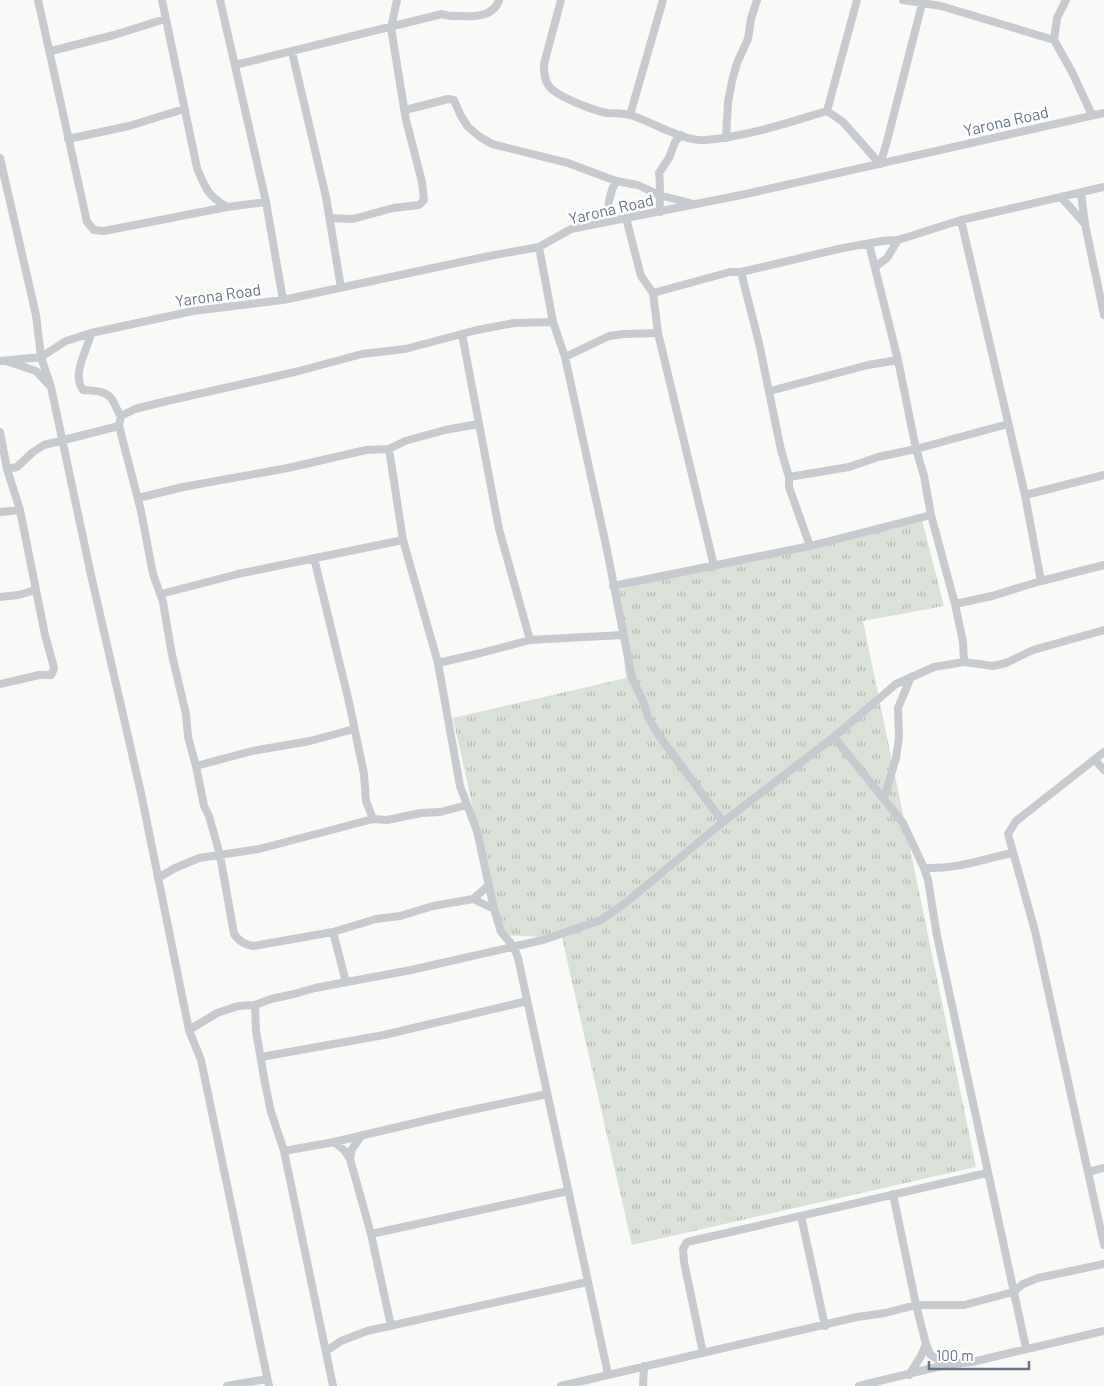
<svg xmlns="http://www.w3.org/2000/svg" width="1104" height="1386" viewBox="0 0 1104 1386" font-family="Barlow,sans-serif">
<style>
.grass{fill:url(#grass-tufts)}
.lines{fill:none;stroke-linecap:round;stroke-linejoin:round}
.minor{stroke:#c7cace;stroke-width:8}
.labels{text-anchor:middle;stroke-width:5;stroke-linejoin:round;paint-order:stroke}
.street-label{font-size:16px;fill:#677589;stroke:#fff}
</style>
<defs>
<pattern id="grass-tufts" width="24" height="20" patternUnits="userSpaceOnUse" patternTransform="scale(1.25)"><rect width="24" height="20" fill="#dae1d8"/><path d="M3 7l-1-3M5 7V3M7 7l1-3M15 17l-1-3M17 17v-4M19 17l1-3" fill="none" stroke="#b5bbb5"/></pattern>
</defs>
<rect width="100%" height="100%" fill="#f9f9f7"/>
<path class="grass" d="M921 516 944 606 863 621 976 1167 632 1245 562 938 501 935 453 718 626 678 617 590Z"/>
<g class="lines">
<path class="minor" d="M38 0 87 222 94 230 104 231 227 207 266 202
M162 0 197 168C206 189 207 195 227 207
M220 0 266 202 283 300
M561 0 544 64C544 71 544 80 549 86 555 96 595 111 607 113 615 113 622 113 630 115 651 121 684 142 705 140 746 137 787 123 827 111
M903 0 941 6 1054 40
M1066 0 1057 18 1054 40 1072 72 1092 115
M51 51 114 35 165 19
M292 52 326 197 341 288
M235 65 442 14C450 17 455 16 462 16 476 17 494 16 499 0
M405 110 448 99 454 100 461 116 468 127 480 137 492 144 568 163 616 181 638 185 659 195 690 203
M827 111 843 122 880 164 886 145 923 0
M827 111 857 0
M630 115 663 0
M726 138 728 102 732 81 737 63 748 39 751 19 757 0
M68 139 129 126 184 109
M0 158 36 315 41 357 51 387 91 575 141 793 189 1030 201 1060 269 1386
M1081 193 1085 224 1104 315
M1061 197 1085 224
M660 212C659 198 661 186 659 173L669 158 675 142 681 135
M330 218 353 219 393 208 419 205 424 200 422 182 406 120 391 28 397 0
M626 218 641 276 653 293 658 333 714 566
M961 220 1025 495 1041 581
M607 222C608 207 609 194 616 181
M869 244 898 360 916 449 924 476 931 515 955 604 963 642 964 662
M539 247 553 322 565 357 607 550 632 678 643 701 648 717 660 737 723 822
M875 267 887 258 898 240
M741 272 759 343 781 450 789 477V487L810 546
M653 293 730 272H741L843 248 882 241 898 240 961 220 1104 187
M91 333C88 349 71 374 83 390 94 391 107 390 113 401 116 406 117 411 121 416
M462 334 499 529 530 640
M565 357 609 336 624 334 658 333
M0 361 41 357 66 341 91 333 193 311 283 300 489 256 539 247 571 229 746 194 1104 113
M9 362 36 371 50 386
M770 391 868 365 898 360
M119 426 121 416 135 409 167 401 295 372 362 354 405 349 477 330 514 323 553 322
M0 432 7 469 20 510 45 635 53 664 54 669 51 675H39L0 684
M389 449 403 540 438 663 460 786 477 831 494 909 501 932 514 947 518 958 608 1374
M7 469 17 467 33 452 44 445 119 426 141 511 153 574 163 602 172 655 186 714 188 737 196 766 204 806 209 816 220 855 234 934C240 942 244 944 253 946L333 932 376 919 400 916 433 906 473 899 489 885
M789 477 849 467 878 457 916 449 1008 424
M1025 495 1104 475
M138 498 183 487 288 468 366 450 389 449 405 441 445 430 478 424
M0 512 20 510
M314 558 349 702 364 774 366 801 373 819
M613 586 810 546 931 515
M161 594 238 574 403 540
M0 597 18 595 36 590
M955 604 992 596 1041 581 1104 565
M438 663 477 654 530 640 623 635
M834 737 903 823 924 868 928 880 937 936 1026 1348
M1104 752 1016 821 1008 834 1035 931 1104 1245
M1095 760 1104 770
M196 766 252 751 310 741 354 729
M884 798 896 758 899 737 898 708 911 677
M924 868C958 869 980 860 1012 853
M158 878 175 868 199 858 259 849 373 819 387 820 421 813 440 812 467 805
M473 899 494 909
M333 932 346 982
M255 1005 256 1031 265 1083 271 1112 284 1151 333 1386
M189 1030 217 1013 238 1006 255 1005 271 999 294 994 315 988 411 970 543 940 601 920 624 904 723 822 834 737 896 684 934 667 964 662 993 666 1006 663 1033 650 1104 630
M261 1057 384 1035 527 1001
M334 1142 344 1150 350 1159 371 1234 391 1326
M284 1151 334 1142 457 1113 547 1094
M350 1159 352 1149 362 1135
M1088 1172 1104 1168
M893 1194 916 1305 926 1344 930 1354 945 1365
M801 1216 825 1326
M371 1234 568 1191
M326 1351 341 1341 367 1331 587 1282
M703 1353 684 1262 683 1249 687 1242 987 1173
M909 1375 921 1356 926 1344
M227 1386 267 1379
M561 1386 857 1317 885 1313 916 1305H964L1013 1292 1023 1284 1038 1278 1104 1264
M643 1386 644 1366
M859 1386 945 1365 972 1362 1104 1331"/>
</g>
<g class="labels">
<g class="street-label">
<text transform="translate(1006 121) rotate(-13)" y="6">Yarona Road</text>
<text transform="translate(611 209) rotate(-13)" y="6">Yarona Road</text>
<text transform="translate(218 295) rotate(-8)" y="6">Yarona Road</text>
</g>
</g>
<path d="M929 1361v8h100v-8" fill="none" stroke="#677589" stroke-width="2.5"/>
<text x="936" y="1361" font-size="15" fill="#677589" stroke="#ffffff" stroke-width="4" paint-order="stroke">100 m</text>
</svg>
